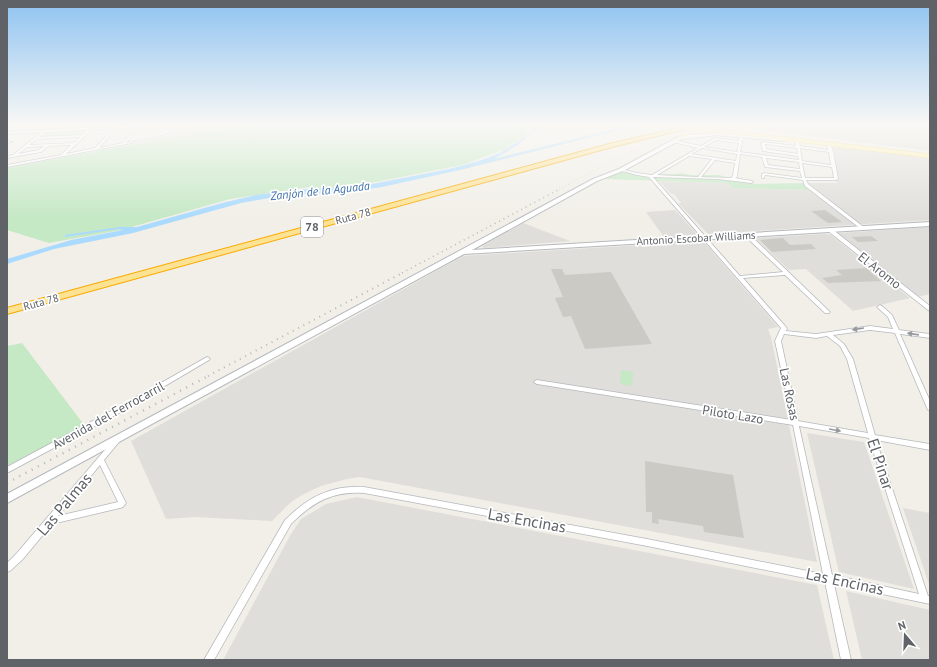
<svg xmlns="http://www.w3.org/2000/svg" width="937" height="667" viewBox="0 0 937 667" font-family="'PT Sans',sans-serif">
<style>
.industrial{fill:#e0deda}
.green{fill:#c5e8c5}
.water{fill:#aadaff}
.building{fill:#cccac5}
.lines{fill:none;stroke-linecap:round;stroke-linejoin:round}
.street-casing{stroke:#b5b8bc;stroke-width:1.5}
.secondary-casing{stroke:#b6babf;stroke-width:2}
.primary-casing{stroke:#f2c960;stroke-width:1}
.highway-casing{stroke:#f9ab00;stroke-width:2}
.street{fill:#fff;fill-rule:evenodd}
.secondary{fill:#fff;fill-rule:evenodd}
.primary{fill:#fff2af;fill-rule:evenodd}
.highway{fill:#fde293;fill-rule:evenodd}
.rail-far3{stroke:#b6b7b8;stroke-width:1;stroke-dasharray:0.5 3;stroke-linecap:butt}
.rail-far2{stroke:#b6b7b8;stroke-width:1.5;stroke-dasharray:1 4;stroke-linecap:butt}
.rail-far1{stroke:#b6b7b8;stroke-width:2;stroke-dasharray:1 5;stroke-linecap:butt}
.rail{stroke:#b6b7b8;stroke-width:2.5;stroke-dasharray:1 6;stroke-linecap:butt}
.primary-bridge-casing{stroke:#f2c960;stroke-width:6;stroke-linecap:butt}
.primary-bridge{stroke:#fff2af;stroke-width:5.5}
.oneway{fill:#979a9d}
.labels{text-anchor:middle;stroke-width:3.5;stroke-linejoin:round;paint-order:stroke}
.far-street-label{font-size:11px;fill:#5f6368;stroke:#fff}
.far-water-label{font-size:12px;font-style:italic;fill:#4174aa;stroke:#fff}
.shield{fill:#fff;stroke:#8f9295;stroke-width:1}
.shield-label{font-size:12px;font-weight:bold;fill:#5f6368}
.street-label{font-size:13px;fill:#5f6368;stroke:#fff}
.near-street-label{font-size:16px;fill:#5f6368;stroke:#fff}
</style>
<rect width="100%" height="100%" fill="#f1efe8"/>
<path class="industrial" d="M930 125V151L729 126 730 125Z
M833 146 848 149 850 148 930 158V220L708 234 678 203H681L674 194H671L659 181 728 183 733 188 808 190 803 183H838L835 181 839 179Z
M675 210 696 233 694 235 664 237 646 212Z
M523 223 570 241 484 248 482 246Z
M930 227V294L918 297 838 234 839 233Z
M826 234 831 235 910 298 853 311 806 269 789 270 755 238Z
M702 241 705 243 778 327 768 329 771 337 817 562 360 477 347 479 321 486 304 494 291 502 272 521 195 517 166 519 131 441 463 256 640 245 644 247 651 246V244Z
M807 433 864 442 914 589 839 572Z
M357 497 817 585 834 660H223L291 534 301 519 326 504Z
M903 508 930 513V587Z
M846 591 930 610V660H862Z"/>
<path class="green" d="M237 125H533L521 138 503 150 462 165 360 185 316 188 310 187 230 199 121 230 49 243 7 230V168Z
M83 131 77 136 38 138 44 132Z
M627 170 640 174H677L680 173 692 175H719L755 184 803 183 809 190 733 188 727 183 603 179Z
M22 343 85 426 7 466V346Z
M621 370 633 372 632 386 620 384Z"/>
<path class="water" d="M538 125H540L518 145 494 159 630 125H640L460 170 382 187 355 191 280 196 241 203 133 233 54 249 7 264V259L71 240 123 230 118 229 65 237V235L120 227H137L222 203 256 195 294 190 367 185 449 169 479 161 500 153 526 136Z"/>
<path class="building" d="M825 210 842 222 828 223 811 211Z
M871 236 878 241 858 242 852 237Z
M783 238 790 245 811 244 816 249 772 252 760 240Z
M866 268 881 281 828 283 822 278 842 275 836 270Z
M551 269H562L565 275 611 272 652 344 585 349 571 316 563 317 555 298 563 297Z
M645 461 733 475 744 538 704 532 703 526 658 519 659 524 652 523V512H646Z"/>
<g class="lines">
<g class="street-casing">
<path id="street" d="M217 125H225L7 167V165L61 155 71 145 48 146 41 152 7 158V156L13 155 43 131 45 132 39 137 82 135 88 129H90V131L66 154 95 148 114 128 116 129 115 130 99 148 123 143 137 127H138V129L126 143ZM80 137 74 143 29 145 37 139ZM44 146 39 150 18 154 27 147Z
M741 137 743 138 740 152 799 160 798 156 763 151 761 143 763 142 796 146 795 141 797 140 799 141 800 146 828 150 827 144 830 143 833 151 838 179 836 180H806L808 184 865 228 863 229H861L805 186 803 180 765 175 764 178H762V174L764 173 802 178 800 171 765 167 762 157 740 154 737 177 735 178 752 181 753 182 751 183 718 179 653 177 740 276 783 272 745 236V234H749L830 312 829 313H825L785 275 743 278 786 327 787 328 786 331 816 334 870 326 893 329 888 317 877 307 880 305 882 306 892 315 899 330 930 334V338L900 334 930 401V410H928L927 408 895 333 870 330 833 335 844 344 853 359 875 435 930 444V450L876 440 928 596H930V604L834 584 851 660H841L825 582 647 546 364 493C332 491 313 502 291 524L214 660H204L285 520C308 497 331 485 364 487L647 539 823 574 793 425 537 384 535 383 534 382 535 381 537 380 792 420 775 341 781 328 649 177 637 175 619 170 621 169 637 173 652 175 698 148 673 142V140L701 146 715 138 739 141V138ZM716 140 739 143 737 152 704 147ZM765 144 797 148 798 154 766 149ZM702 148 737 154 736 161 691 154ZM800 148 829 152 831 165 802 161ZM689 156 712 159 698 177 657 175ZM766 158 799 162 800 169 768 165ZM715 160 735 163 733 176 731 178 701 177ZM802 163 832 167 834 178H805ZM784 334 816 338 827 336 840 346 847 359 868 433 798 421 781 341ZM799 426 869 438 919 594 832 575Z
M7 141 13 142 7 143Z
M828 229H832L930 306V311L928 310 828 231Z
M207 357 209 358 210 359 209 360 119 413 7 473V467L115 409Z
M117 437 119 438 120 440 119 442 104 460 126 503 123 507 120 508 52 524 23 559 10 571 7 572V563L17 553 115 438ZM100 465 118 502 58 516Z"/>
</g>
<g class="secondary-casing">
<path id="secondary" d="M139 125H177L7 134V132Z
M717 133 785 139 787 140 785 141 717 135 682 139 623 171 597 181 472 250 930 222V226L464 254 7 503V494L593 179 619 169 678 137 688 135Z"/>
</g>
<g class="primary-casing">
<path id="primary" d="M705 126 707 127V128L694 132 682 139 677 138 690 130Z
M709 128 930 154V158L707 131 706 130Z"/>
</g>
<g class="highway-casing">
<path id="highway" d="M691 125H702L612 147 7 314V308L609 144Z"/>
</g>
<use href="#street" class="street"/>
<use href="#secondary" class="secondary"/>
<use href="#primary" class="primary"/>
<use href="#highway" class="highway"/>
<path class="rail-far3" d="M556 191 681 125"/>
<path class="rail-far2" d="M402 273 558 190"/>
<path class="rail-far1" d="M208 376 404 272"/>
<path class="rail" d="M7 483 210 375"/>
<g class="primary-bridge-casing">
<path id="primary-bridge" d="M675 125 709 130"/>
</g>
<use href="#primary-bridge" class="primary-bridge"/>
</g>
<defs><path id="oneway-solid" d="M-6-.8H1V-3.2L6.5 0L1 3.2V.8H-6Z"/></defs>
<g class="oneway">
<use href="#oneway-solid" transform="translate(858 329) rotate(171)"/>
<use href="#oneway-solid" transform="translate(913 334) rotate(-172)"/>
<use href="#oneway-solid" transform="translate(835 430) rotate(10)"/>
</g>
<linearGradient id="sky" x2="0" y2="1"><stop stop-color="#8fc3f1"/><stop offset="0.57" stop-color="#f9f8f5"/><stop offset="1" stop-color="#f9f8f5" stop-opacity="0"/></linearGradient>
<rect width="937" height="219" fill="url(#sky)"/>
<g class="labels">
<g class="far-street-label">
<text transform="translate(353 216) rotate(-15)" y="4">Ruta 78</text>
<text transform="translate(696 238) rotate(-3)" y="4">Antonio Escobar Williams</text>
<text transform="translate(41 302) rotate(-15)" y="4">Ruta 78</text>
</g>
<g class="far-water-label">
<text transform="translate(320 191) rotate(-6)" y="4">Zanjón de la Aguada</text>
</g>
<rect class="shield" x="301" y="217" width="22" height="20" rx="3"/>
<g class="shield-label">
<text x="312" y="231">78</text>
</g>
<g class="street-label">
<text transform="translate(880 270) rotate(38)" y="5">El Aromo</text>
<text transform="translate(790 394) rotate(78)" y="5">Las Rosas</text>
<text transform="translate(733 414) rotate(9)" y="5">Piloto Lazo</text>
<text transform="translate(108 415) rotate(-29)" y="5">Avenida del Ferrocarril</text>
</g>
<g class="near-street-label">
<text transform="translate(881 464) rotate(72)" y="6">El Pinar</text>
<text transform="translate(64 504) rotate(-50)" y="6">Las Palmas</text>
<text transform="translate(527 520) rotate(10)" y="6">Las Encinas</text>
<text transform="translate(845 581) rotate(12)" y="6">Las Encinas</text>
</g>
</g>
<rect width="937" height="667" fill="none" stroke="#5f6368" stroke-width="16"/>
<g transform="translate(905 635) rotate(341)" stroke="#ffffff" stroke-width="3" paint-order="stroke">
<path d="M0-3L7 15L0 10L-7 15Z" fill="#5f6368"/>
<text y="-6" font-size="11" font-weight="bold" text-anchor="middle" fill="#5f6368">N</text>
</g>
</svg>
